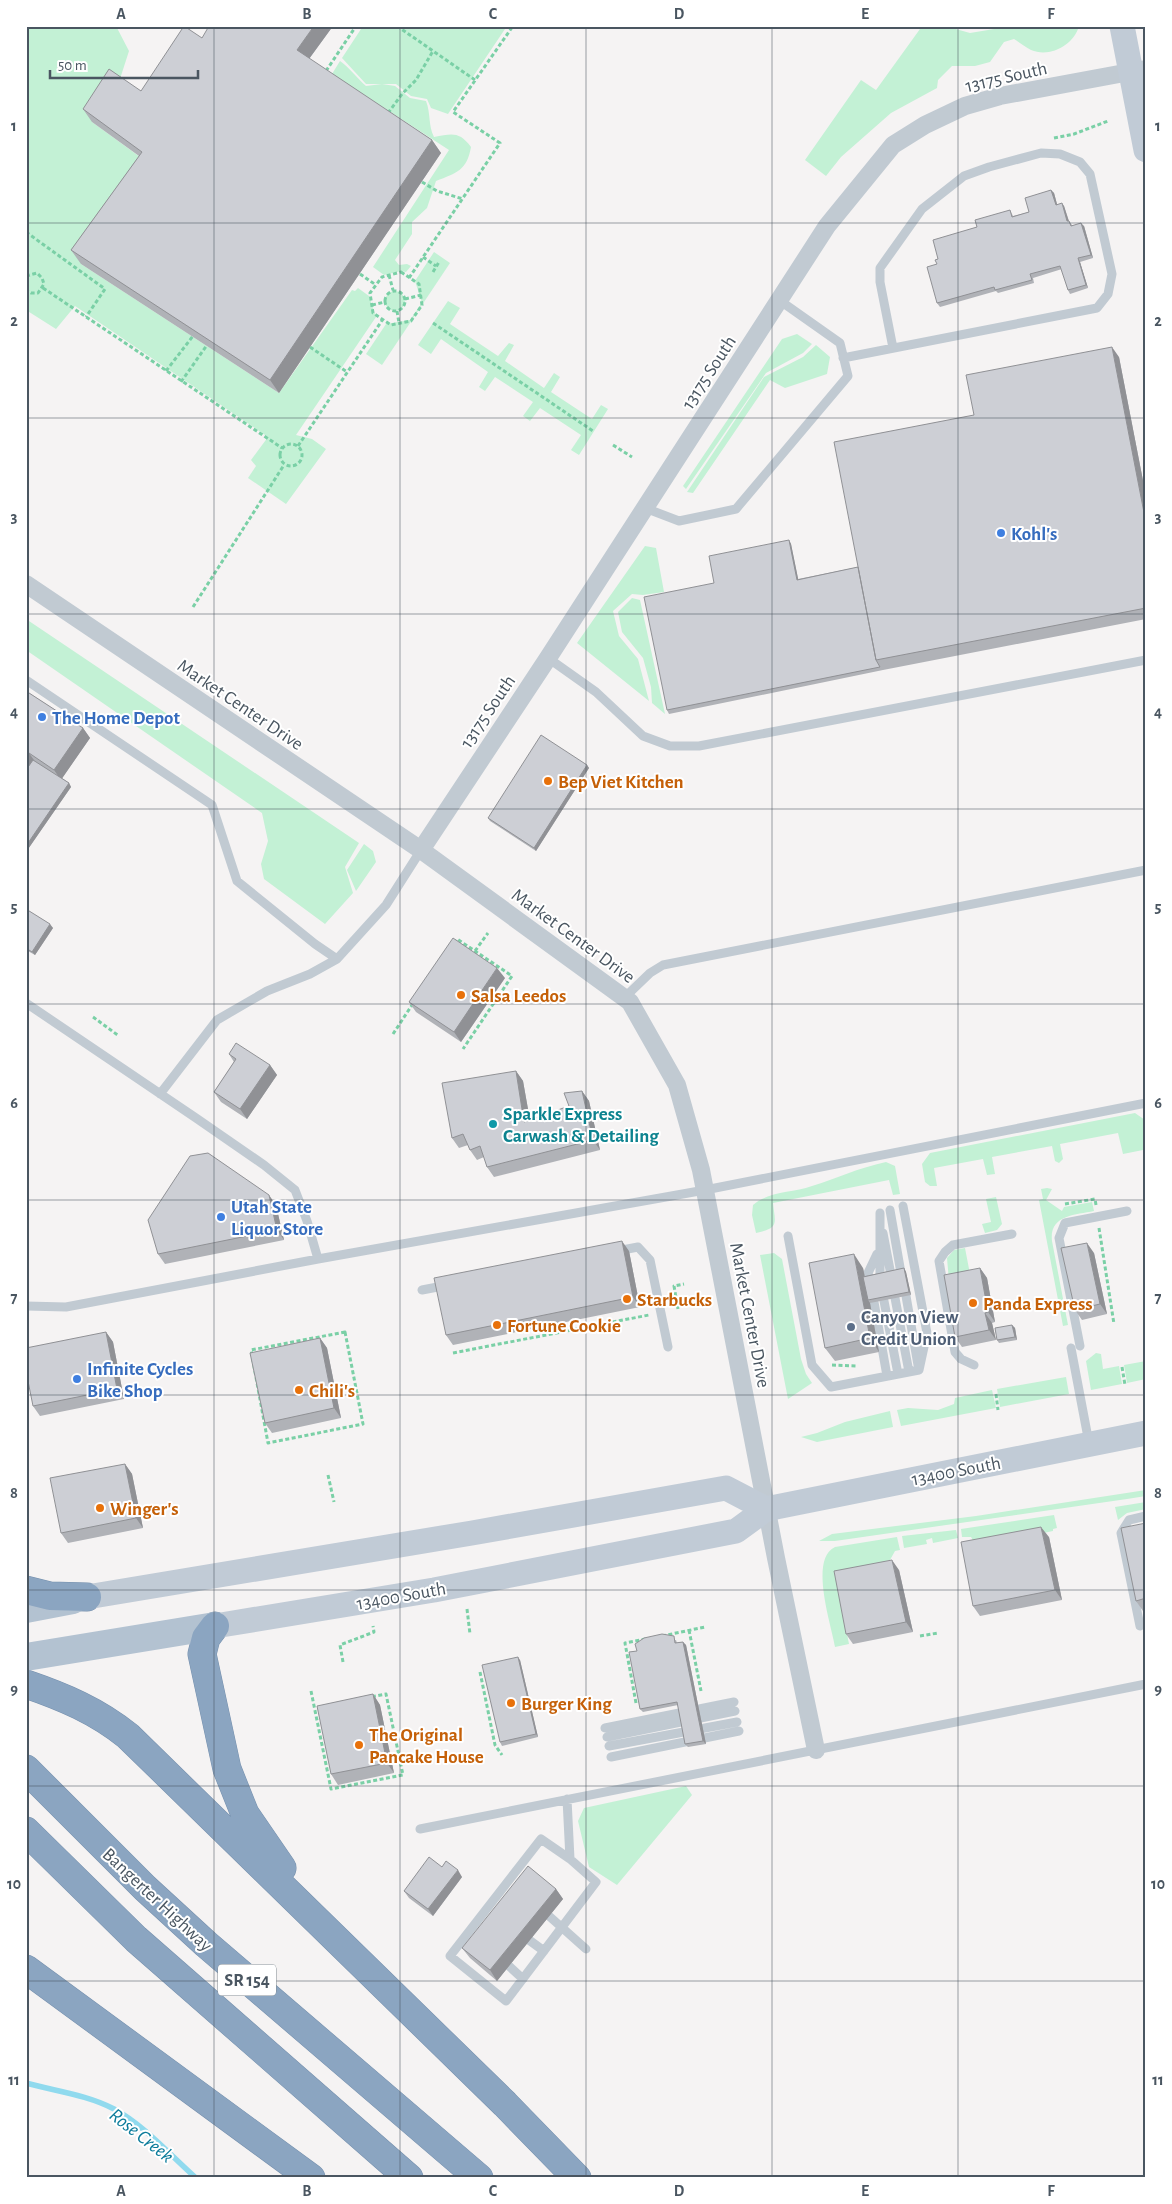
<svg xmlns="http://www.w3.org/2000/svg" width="1172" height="2204" viewBox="0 0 1172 2204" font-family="'Alegreya Sans',sans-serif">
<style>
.green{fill:#c3f1d5}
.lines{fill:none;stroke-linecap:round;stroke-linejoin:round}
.stream{stroke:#90daee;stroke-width:5.5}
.motorway-casing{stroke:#7690ad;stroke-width:29}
.path{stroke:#7ad0a6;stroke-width:3;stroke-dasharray:4 2.5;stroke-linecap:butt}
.service{stroke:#c1cad2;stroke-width:9}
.minor{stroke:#c1cad2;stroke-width:18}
.secondary{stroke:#c1cbd6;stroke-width:25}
.primary{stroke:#b3c2d1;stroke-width:28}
.motorway{stroke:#8ba5c1;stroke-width:28}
.wall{fill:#b0b2b7}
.shaded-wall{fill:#909195}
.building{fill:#cdcfd5;stroke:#909195}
.grid{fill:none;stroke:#4a5661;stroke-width:1;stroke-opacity:0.55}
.shop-dot{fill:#3f7fe0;stroke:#fff;stroke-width:2}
.food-dot{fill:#e8710a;stroke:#fff;stroke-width:2}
.culture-dot{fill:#0f9aa8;stroke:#fff;stroke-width:2}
.service-dot{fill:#5c6f8a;stroke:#fff;stroke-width:2}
.labels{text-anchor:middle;stroke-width:4;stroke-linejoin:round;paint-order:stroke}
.shield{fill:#fff;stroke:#808990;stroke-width:1}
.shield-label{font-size:18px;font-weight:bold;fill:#4a5661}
.street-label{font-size:19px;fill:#4a5661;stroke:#fff}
.shop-label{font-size:19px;font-weight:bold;fill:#366cbe;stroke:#fff;text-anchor:start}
.food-label{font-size:19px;font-weight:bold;fill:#c56008;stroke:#fff;text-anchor:start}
.culture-label{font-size:19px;font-weight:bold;fill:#0d838f;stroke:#fff;text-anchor:start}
.service-label{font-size:19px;font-weight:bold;fill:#4e5e75;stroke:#fff;text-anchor:start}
.water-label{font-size:20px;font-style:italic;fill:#0c7c9b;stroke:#fff}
.neatline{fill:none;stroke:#4a5661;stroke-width:2}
.grid-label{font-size:16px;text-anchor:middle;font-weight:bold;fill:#4a5661}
</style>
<rect width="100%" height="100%" fill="#f5f3f3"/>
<path class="green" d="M26 26H116L129 51 119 82 92 122 151 165 81 264 279 393 352 290 355 291 358 288 369 296 376 317 296 435 312 439 326 449 286 504 248 478 256 466 251 460 268 437 75 306 56 329 26 310Z
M363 26H507L448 114 431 108 427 99 411 96 396 84H366L342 58Z
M916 26H945L970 33 994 29 995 26H1079C1074 45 1050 58 1031 50 1025 47 1019 42 1014 39L1004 42 990 62 975 66H952L938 80 937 88 891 113 841 157 826 176 805 160 861 80 876 90 920 29Z
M340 61C350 68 357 78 366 86L382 84 395 86 410 98 426 101C431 114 428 125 434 137 452 134 459 131 471 147 467 170 457 173 436 181L427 208 412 222V234L395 260 399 265 407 264 411 266 406 272 401 271 384 275 373 267 449 150 332 74Z
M434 252 450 263 382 365 366 354 386 324 410 320 422 303 415 281Z
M385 301a10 10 0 1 1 20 0a10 10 0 1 1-20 0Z
M448 301 460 308 450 324 498 356 509 343 514 345 505 361 544 388 554 373 560 377 551 392 592 419 601 405 608 409 579 455 571 450 581 435 540 408 530 421 523 416 533 402 495 377 485 391 479 387 488 372 441 339 431 354 418 345Z
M797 334 812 344 803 353 766 373 686 489 683 486 782 339Z
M816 345 830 357 827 374 785 388 770 380 693 493 687 492 764 377 803 357Z
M645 546 656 548 664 592 643 595 632 594 613 611 619 636 638 659 649 701 577 643Z
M632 598 640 600 665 714 652 703 651 687 643 658 622 632 618 612Z
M26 619 359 843 345 867 353 893 325 924 264 879 261 864 268 841 262 813 26 650Z
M364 844 373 851 376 862 356 891 347 870Z
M1135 1113 1145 1120 1146 1147 1143 1150 1123 1154 1118 1133 1060 1144 1063 1159 1059 1163 1055 1161 1052 1146 992 1157 995 1174 987 1175 983 1159 934 1168 937 1186H930L925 1182 922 1164 930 1153Z
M886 1162 895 1166 900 1194 893 1195 889 1180 773 1203C775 1223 780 1228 756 1233L752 1215 753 1205C769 1191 792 1193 812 1186 838 1178 858 1168 886 1162Z
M1047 1188 1052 1189 1046 1200 1062 1211 1064 1207 1092 1202 1094 1211C1075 1215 1049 1215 1052 1241L1068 1325 1063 1326 1039 1200 1043 1199 1041 1189Z
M996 1197 1002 1224 997 1230 985 1233 982 1224 991 1222 986 1199Z
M965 1248 970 1274 949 1281 947 1258 954 1250Z
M774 1253 782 1259 801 1359 806 1374 812 1383 788 1399 760 1255Z
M1096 1353 1101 1354 1103 1369 1119 1366 1122 1384 1091 1390 1086 1361Z
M1146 1361V1379L1127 1383 1124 1365Z
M1066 1377 1069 1394 1000 1407 997 1389Z
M992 1390 996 1408 901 1426 897 1410 908 1408 938 1410 954 1404 955 1398Z
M890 1411 893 1427 817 1442 801 1437 817 1433 845 1422Z
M1146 1490V1496L1127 1499 835 1541H819L832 1534 976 1516Z
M1146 1502V1509L1127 1513 1118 1520 1115 1507Z
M1054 1515 1057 1528 1053 1529V1531L977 1547 971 1537H962L961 1529Z
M956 1530 958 1538 933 1543 932 1538 926 1540 927 1544 904 1548 902 1536Z
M897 1537 900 1550 895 1551 890 1560 836 1577 849 1644 835 1647C831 1624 809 1559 835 1547Z
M686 1786 692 1795 617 1885 589 1867 578 1821 584 1808Z"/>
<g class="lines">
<path class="stream" d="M26 2083C55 2091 88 2095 114 2109 145 2126 170 2155 196 2178"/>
<g class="motorway-casing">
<path id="motorway" d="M26 1590 50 1596 87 1597
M215 1626 206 1638 202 1654 227 1769 245 1814 282 1868
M26 1684C64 1697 97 1711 128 1736L505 2104 577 2178
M26 1769 145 1888 206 1944 479 2178
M26 1831 136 1939 409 2178
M26 1969 311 2178"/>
</g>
<path class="path" d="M397 26 475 80
M326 71 356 26
M388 113 402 94 416 80 433 51
M1054 138 1074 134 1108 121
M422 182 437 191 463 199
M26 232 105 289 86 317
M423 257 436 266
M401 272 419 284 422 305 411 321 391 325 373 313 370 293 382 277Z
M433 272 439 262
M360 274 376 285
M389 275 393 290
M26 276 37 273 42 278 44 284 38 293H31L26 290
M409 278 500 143 453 112 513 26
M43 288 282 448
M385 301a10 10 0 1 1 20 0a10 10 0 1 1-20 0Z
M405 299 421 295
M372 305 385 302
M397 311 399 323
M433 323 593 431
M310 347 347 372
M166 371 193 336
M181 382 207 345
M280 455a11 11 0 1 1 22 0a11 11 0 1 1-22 0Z
M613 445 632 457
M298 446 383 319
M193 607 284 465
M454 943 457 939 512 976 463 1049
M475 951 488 933
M93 1017 119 1036
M393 1034 414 1002
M1065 1204 1095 1199 1096 1205
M1099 1228 1114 1324
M678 1309 674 1286 684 1284
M345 1332 363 1424 268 1443 251 1350Z
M453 1353 649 1315
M832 1365 858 1366
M1122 1367 1125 1385
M996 1394 998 1410
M328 1475 334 1502
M467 1609 470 1634
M689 1630 701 1691
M662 1636 705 1627
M920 1636 938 1633
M343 1662 340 1645 374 1632 373 1626
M480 1672 495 1745 502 1755
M311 1691 331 1789 403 1775 386 1694 371 1697
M636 1703 625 1643 646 1639"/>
<path class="service" d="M843 358 1097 308 1108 294 1112 274 1090 174 1080 162 1060 154 1041 153 989 167 964 176 922 209 880 268V282L893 348
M645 508 679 521 736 509 848 376 840 343 779 300
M548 658 596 692 643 736 670 746H699L1146 660
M26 680 212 805 237 881 315 944 337 959
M624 998 650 973 663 965 1146 870
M26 1003 196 1118 264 1165 295 1190 307 1221 318 1259
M160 1094 217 1020 267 991 310 974 337 959 386 905 421 850
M903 1206 927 1333 919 1370
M890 1210 901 1273
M883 1233 891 1275
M788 1236 812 1365 831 1387 919 1370
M617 1251 638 1247 650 1260 668 1347
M880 1277V1213
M870 1279 868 1273 877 1254
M422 1290 448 1285
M906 1296 918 1365
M895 1298 909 1372
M884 1301 898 1374
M874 1302 887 1376
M26 1306 66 1307 318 1259 705 1190 1146 1103
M1080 1346 1059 1238 1065 1223 1127 1211
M1071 1348 1089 1443
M974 1365 961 1359 955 1352 939 1261 945 1252 953 1245 1012 1234
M1140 1626 1121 1533 1129 1520 1146 1516
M605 1728 734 1702
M607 1737 735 1711
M609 1746 737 1722
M611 1757 739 1731
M567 1799 570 1859 541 1839 450 1956 506 2001 596 1882 570 1859
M420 1829 1146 1684
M549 1916 586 1949
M529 1940 544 1951
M509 1966 523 1979"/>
<path class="minor" d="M26 584 421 850 630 1002 677 1085 701 1170 776 1558 816 1750
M421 850 548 658 827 226 893 145 925 125 965 106 1000 96 1146 69"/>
<path class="secondary" d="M1122 26 1146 150
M87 1597 472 1533 726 1488 766 1509
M215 1626 434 1590 736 1531 766 1509 1146 1433"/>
<path class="primary" d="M26 1609 73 1600
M26 1657 215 1626"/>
<use href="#motorway" class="motorway"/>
</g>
<path class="wall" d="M333 26 309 59 432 140 441 153 279 393 81 264 71 250 139 156 92 122 83 109 141 91Z
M1051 190 1054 193 1057 204 1064 206 1069 221 1072 225 1084 226 1093 258 1080 262 1088 288 1070 294 1068 290 1062 269 1033 278 1034 283 998 293 996 291 940 307 937 303V264L938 259 977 227 1010 210 1013 216 1029 212Z
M1119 357 1146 496V619L883 670 669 714 667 710 714 583 789 540 791 544 798 579 858 567 974 415Z
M26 691 83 728 90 738 62 778 69 783 71 787 26 852Z
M587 765 589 768 536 851 490 821 488 818Z
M26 909 53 928 35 955 26 950Z
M505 978 461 1042 416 1012 409 1002Z
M229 1054 270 1065 277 1075 247 1119 221 1102 214 1092 234 1062Z
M516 1071 523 1081 530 1120 569 1106 582 1091 589 1101 600 1150 494 1177 487 1167 484 1157 477 1160 470 1150 468 1145 459 1148 452 1138Z
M276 1205 284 1240 165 1264 158 1254Z
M629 1251 640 1307 453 1345 446 1335Z
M1094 1253 1107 1314 1082 1320 1075 1310Z
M863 1268 865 1276 904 1268 906 1272 911 1295 870 1303 879 1352 835 1361 825 1348Z
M980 1268 987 1278 995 1322 992 1323 996 1340 962 1347 955 1337Z
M1012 1325 1015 1328 1017 1340 999 1343 997 1340Z
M106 1332 113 1342 124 1399 40 1416 33 1406Z
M320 1338 327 1348 341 1418 272 1433 265 1423Z
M125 1464 132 1474 143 1528 68 1543 61 1533Z
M1146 1523V1610L1143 1611 1136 1601Z
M1049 1537 1062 1600 980 1616 973 1606Z
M899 1570 913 1632 853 1644 846 1634Z
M676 1640 677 1643 683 1642 686 1645 706 1744 688 1747 685 1744 678 1705 643 1712 640 1709 637 1651Z
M520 1660 538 1737 502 1746 500 1742Z
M373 1694 380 1705 394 1773 338 1785 331 1774Z
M442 1867 462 1877 433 1916 409 1898 404 1891Z
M556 1889 563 1899 497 1981 470 1958 462 1948Z"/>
<path class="shaded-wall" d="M314 26H333L306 63 297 50Z
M432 140 441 153 279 393 270 380Z
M1051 190 1054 193 1058 208 1056 205Z
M1062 203 1064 206 1070 225 1067 221Z
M1081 223 1084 226 1093 258 1091 255Z
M1078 258 1080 262 1088 288 1086 285Z
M1112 347 1119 357 1146 496V523Z
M789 540 791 544 799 583 797 580Z
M83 728 90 738 61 780 54 770Z
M29 753 36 763 26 777V757Z
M587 765 589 768 536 851 534 848Z
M69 783 71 787 26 852V846Z
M50 924 53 928 35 955 32 952Z
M497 968 505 978 461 1042 454 1032Z
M270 1065 277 1075 247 1119 240 1109Z
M516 1071 523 1081 532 1132 524 1122Z
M582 1091 589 1101 600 1150 593 1140Z
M269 1195 276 1205 284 1240 277 1230Z
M622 1241 629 1251 640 1307 633 1297Z
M1087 1243 1094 1253 1107 1314 1100 1304Z
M854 1254 863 1268 869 1300H868L870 1303 879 1352 870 1338Z
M904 1268 906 1272 911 1295 909 1292Z
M980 1268 987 1278 995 1322 988 1312Z
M985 1313 992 1323 996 1340 989 1330Z
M1012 1325 1015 1328 1017 1340 1015 1337Z
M106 1332 113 1342 124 1399 117 1389Z
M320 1338 327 1348 341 1418 334 1408Z
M125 1464 132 1474 143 1528 136 1518Z
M1041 1527 1049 1537 1062 1600 1055 1590Z
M892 1560 899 1570 913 1632 906 1622Z
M683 1642 686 1645 706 1744 703 1741Z
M518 1657 520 1660 538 1737 536 1734Z
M373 1694 380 1705 394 1773 387 1763Z
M458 1870 462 1877 433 1916 428 1909Z
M556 1889 563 1899 497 1981 490 1970Z"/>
<path class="building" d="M184 26 202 38 209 26H314L297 50 432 140 270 380 71 250 142 152 83 109 109 69 141 91Z
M1051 190 1056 205 1062 203 1067 221H1069L1071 226 1081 223 1091 255 1078 258 1086 285 1068 290 1060 266 1030 274 1032 280 995 290 994 287 937 303 927 267 937 264 935 260 938 259 933 240 977 227 975 220 1010 210 1012 217 1029 212 1025 198Z
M1112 347 1146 523V608L876 660 834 442 974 415 966 375Z
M789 540 797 580 858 567 876 660 880 667 667 710 644 597 714 583 709 556Z
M26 691 83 728 54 770 29 753 26 757Z
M541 735 587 765 534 848 488 818Z
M33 760 69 783 26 846V770Z
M26 909 50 924 32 952 26 948Z
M453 938 497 968 454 1032 409 1002Z
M236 1043 270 1065 240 1109 214 1092 236 1059 229 1054Z
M516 1071 524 1122 569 1106 564 1093 582 1091 593 1140 487 1167 480 1146 470 1150 463 1134 452 1138 442 1083Z
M208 1153 269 1195 277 1230 158 1254 148 1220 190 1156Z
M622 1241 633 1297 446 1335 434 1278Z
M1087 1243 1100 1304 1075 1310 1061 1248Z
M854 1254 870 1338 825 1348 809 1263Z
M904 1268 909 1292 868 1300 863 1277Z
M980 1268 988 1312 985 1313 989 1330 955 1337 944 1275Z
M1012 1325 1015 1337 997 1340 995 1328Z
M106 1332 117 1389 33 1406 26 1371V1348Z
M320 1338 334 1408 265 1423 250 1353Z
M125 1464 136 1518 61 1533 50 1478Z
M1146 1523V1598L1136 1601 1121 1528Z
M1041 1527 1055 1590 973 1606 961 1542Z
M892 1560 906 1622 846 1634 834 1571Z
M662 1634 674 1636 675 1643 683 1642 703 1741 685 1744 677 1702 640 1709 629 1652 637 1651 635 1644 644 1638Z
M518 1657 536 1734 500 1742 482 1665Z
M373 1694 387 1763 331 1774 317 1706Z
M429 1857 442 1867 446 1861 458 1870 428 1909 404 1891Z
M528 1866 556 1889 490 1970 462 1948Z"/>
<path class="grid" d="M214 26V2178M400 26V2178M586 26V2178M772 26V2178M958 26V2178M26 223H1146M26 418H1146M26 614H1146M26 809H1146M26 1004H1146M26 1200H1146M26 1395H1146M26 1590H1146M26 1786H1146M26 1981H1146"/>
<g class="shop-dot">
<circle cx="1001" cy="533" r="5"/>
<circle cx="42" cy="717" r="5"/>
<circle cx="221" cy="1217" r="5"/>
<circle cx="77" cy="1379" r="5"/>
</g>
<g class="food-dot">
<circle cx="548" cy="781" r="5"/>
<circle cx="461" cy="995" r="5"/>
<circle cx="627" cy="1299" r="5"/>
<circle cx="973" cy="1303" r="5"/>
<circle cx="497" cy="1325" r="5"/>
<circle cx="299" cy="1390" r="5"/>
<circle cx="100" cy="1508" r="5"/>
<circle cx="511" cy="1703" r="5"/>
<circle cx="359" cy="1745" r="5"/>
</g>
<circle class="culture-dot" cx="493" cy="1124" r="5"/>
<circle class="service-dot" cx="851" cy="1327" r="5"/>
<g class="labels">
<rect class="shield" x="218" y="1964.5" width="58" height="31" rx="4"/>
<g class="shield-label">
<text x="247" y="1986">SR 154</text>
</g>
<g class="street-label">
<text transform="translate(1006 76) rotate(-13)" y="7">13175 South</text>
<text transform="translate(708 372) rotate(-57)" y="7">13175 South</text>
<text transform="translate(241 704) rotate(34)" y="7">Market Center Drive</text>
<text transform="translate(487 711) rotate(-56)" y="7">13175 South</text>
<text transform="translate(574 935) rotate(36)" y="7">Market Center Drive</text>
<text transform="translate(751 1315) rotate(79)" y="7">Market Center Drive</text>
<text transform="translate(956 1470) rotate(-11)" y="7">13400 South</text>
<text transform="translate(401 1595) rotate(-10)" y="7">13400 South</text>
<text transform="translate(158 1899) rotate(43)" y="7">Bangerter Highway</text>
</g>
<g class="shop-label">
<text x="1011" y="540">Kohl's</text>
<text x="52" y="724">The Home Depot</text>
<text x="231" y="1213">Utah State<tspan x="231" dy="22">Liquor Store</tspan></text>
<text x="87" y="1375">Infinite Cycles<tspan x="87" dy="22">Bike Shop</tspan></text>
</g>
<g class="food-label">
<text x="558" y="788">Bep Viet Kitchen</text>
<text x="471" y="1002">Salsa Leedos</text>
<text x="637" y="1306">Starbucks</text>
<text x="983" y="1310">Panda Express</text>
<text x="507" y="1332">Fortune Cookie</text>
<text x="309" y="1397">Chili's</text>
<text x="110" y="1515">Winger's</text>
<text x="521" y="1710">Burger King</text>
<text x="369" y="1741">The Original<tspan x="369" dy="22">Pancake House</tspan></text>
</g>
<g class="culture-label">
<text x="503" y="1120">Sparkle Express<tspan x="503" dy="22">Carwash &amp; Detailing</tspan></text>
</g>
<g class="service-label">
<text x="861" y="1323">Canyon View<tspan x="861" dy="22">Credit Union</tspan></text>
</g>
<g class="water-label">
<text transform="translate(142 2135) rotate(38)" y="7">Rose Creek</text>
</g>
</g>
<rect width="1172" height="2204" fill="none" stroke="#ffffff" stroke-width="55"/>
<path d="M50 70v8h148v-8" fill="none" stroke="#4a5661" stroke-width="2.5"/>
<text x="58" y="70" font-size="15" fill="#4a5661" stroke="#ffffff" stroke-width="4" paint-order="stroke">50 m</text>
<rect x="28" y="28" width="1116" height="2148" class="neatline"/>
<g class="grid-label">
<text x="121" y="19">A</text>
<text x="307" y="19">B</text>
<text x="493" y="19">C</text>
<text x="679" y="19">D</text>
<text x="865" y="19">E</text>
<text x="1051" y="19">F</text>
<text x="14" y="131">1</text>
<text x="1158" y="131">1</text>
<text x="14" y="326">2</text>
<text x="1158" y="326">2</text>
<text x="14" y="522">3</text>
<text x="1158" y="522">3</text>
<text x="14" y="717">4</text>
<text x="1158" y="717">4</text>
<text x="14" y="912">5</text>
<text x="1158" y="912">5</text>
<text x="14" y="1108">6</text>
<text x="1158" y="1108">6</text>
<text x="14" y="1303">7</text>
<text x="1158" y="1303">7</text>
<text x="14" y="1498">8</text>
<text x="1158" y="1498">8</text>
<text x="14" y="1694">9</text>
<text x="1158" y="1694">9</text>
<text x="14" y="1889">10</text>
<text x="1158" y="1889">10</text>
<text x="14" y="2085">11</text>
<text x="1158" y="2085">11</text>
<text x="121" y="2196">A</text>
<text x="307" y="2196">B</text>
<text x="493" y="2196">C</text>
<text x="679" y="2196">D</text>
<text x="865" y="2196">E</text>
<text x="1051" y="2196">F</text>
</g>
</svg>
